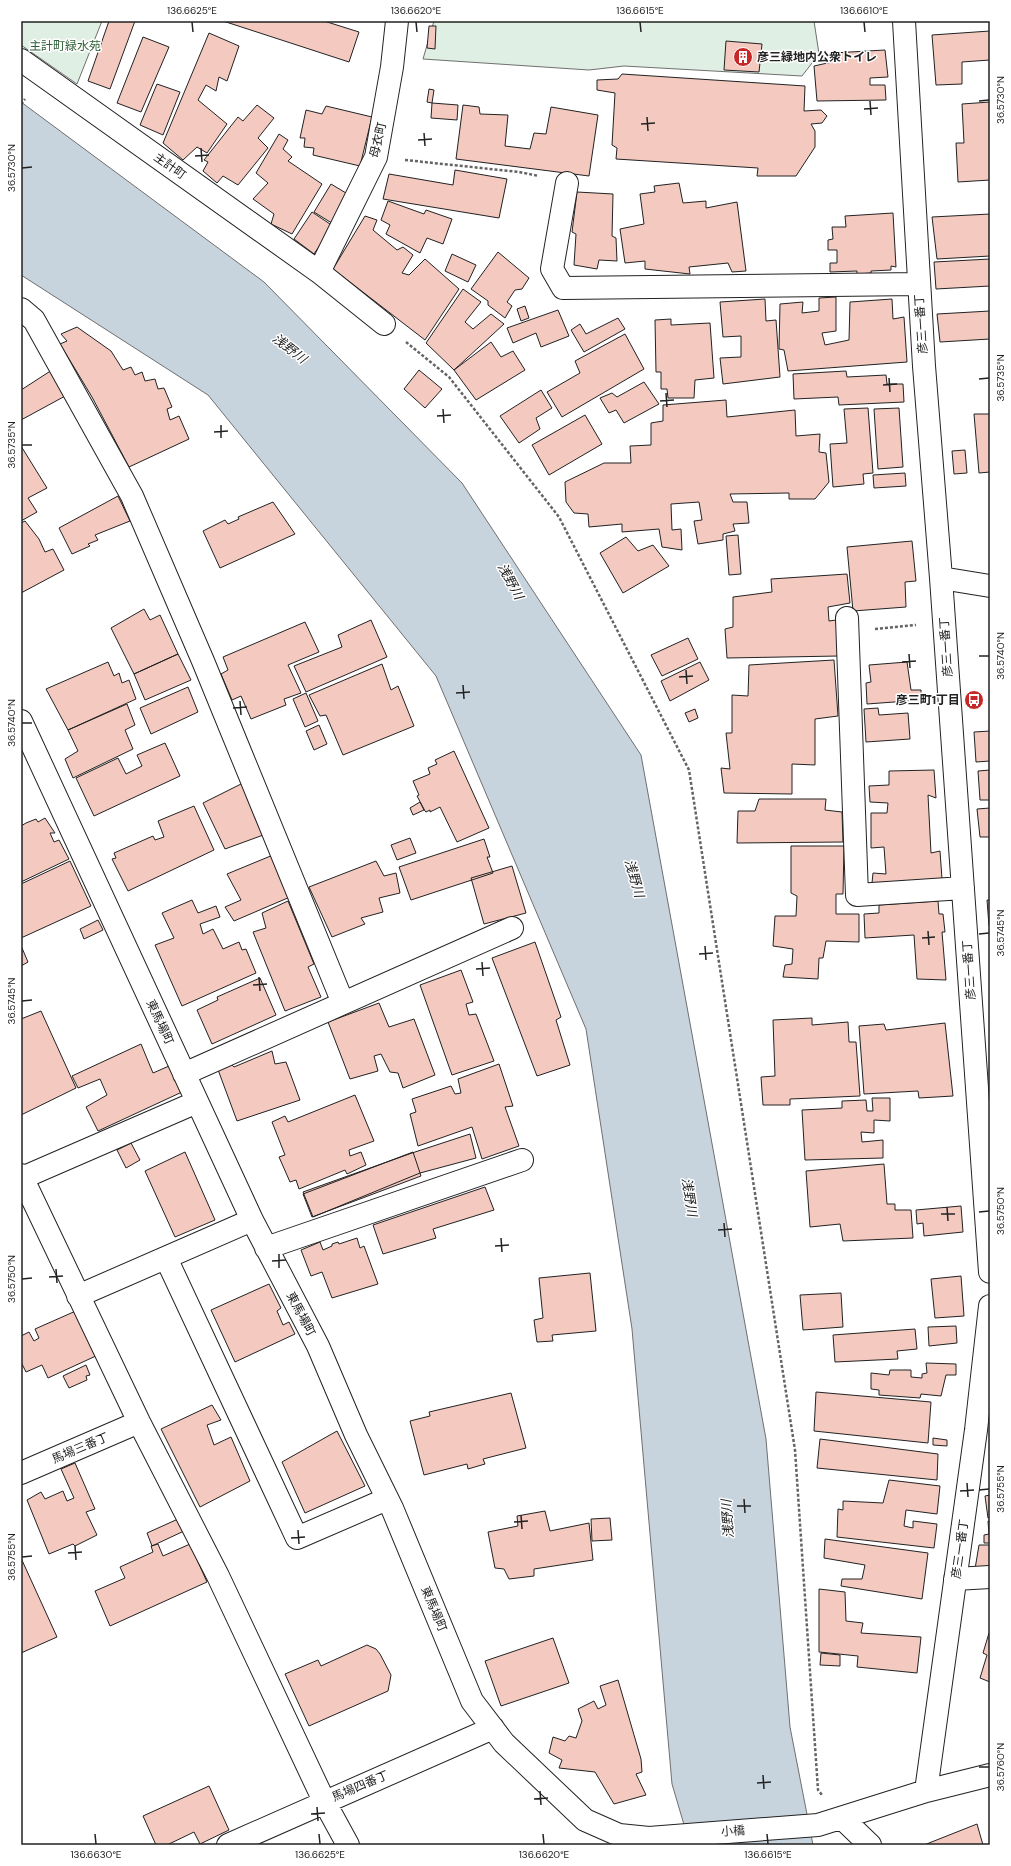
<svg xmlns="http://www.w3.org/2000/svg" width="1011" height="1866" viewBox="0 0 1011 1866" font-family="'DM Sans','Noto Sans JP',sans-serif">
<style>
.green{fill:#e0efe3;stroke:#6f6f6f}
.water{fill:#c7d3dd;stroke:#6f6f6f}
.building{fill:#f3c9c0;stroke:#222}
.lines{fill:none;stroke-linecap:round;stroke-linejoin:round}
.minor-casing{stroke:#222;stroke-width:24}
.path{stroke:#646464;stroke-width:2.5;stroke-dasharray:3 2;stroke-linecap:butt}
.minor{stroke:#fff;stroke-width:22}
.ticks{fill:none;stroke:#222;stroke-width:1.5}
.labels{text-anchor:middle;stroke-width:3;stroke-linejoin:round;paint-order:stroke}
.park-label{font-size:12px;fill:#2f5e38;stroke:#fff}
.poi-label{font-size:12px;font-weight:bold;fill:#222;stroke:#fff;text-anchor:start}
.street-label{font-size:12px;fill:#222;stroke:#fff}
.water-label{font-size:13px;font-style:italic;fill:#222;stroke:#fff}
.neatline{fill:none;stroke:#222;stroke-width:1.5}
.ticks-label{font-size:10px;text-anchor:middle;fill:#222}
</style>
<rect width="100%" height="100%" fill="#fff"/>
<path class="green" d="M21 21H102L77 84 21 45Z
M434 21H814L819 54 802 76 624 66 589 70 423 59Z"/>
<path class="water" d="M21 102 264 282 462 483 641 755 766 1439 790 1727 813 1845H690L672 1784 632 1329 586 1029 436 676 208 395 21 275Z"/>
<path class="building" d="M109 21H135L110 89 88 81Z
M223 21H324L359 32 349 62Z
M429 26H436L435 49 427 48Z
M990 31V60L962 62V84L936 85 932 35Z
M209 33 239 46 227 81 219 77 216 91 206 85 198 100 227 124 207 153 197 147 183 160 163 143Z
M143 37 169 47 141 112 117 103Z
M726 41 762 44 759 72 724 70Z
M885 50 888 77 870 78V85H885L886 100 817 101 814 66 832 62 833 53Z
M622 74 805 86 804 111 821 110 827 116 822 123 811 124 815 131V147L796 176H757L758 168 616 159 617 148 612 145 615 93 597 90V80L618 79Z
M157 84 180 92 163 135 140 125Z
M429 89 434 90 432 103 427 102Z
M990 102V180L958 182 956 143H964L962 104Z
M432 103 458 105 457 120 431 118Z
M257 105 274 118 258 138 268 148 238 185 223 176 217 183 203 171 208 162 204 160 238 117 243 121Z
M463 105 479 107 480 114 508 115 505 146 530 149 534 133 546 134 551 107 598 115 589 176 456 159Z
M326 106 372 117 360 166 313 155 314 148 304 147 305 138H300L306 110 322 114Z
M279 134 288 140 283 149 292 157 288 161 322 184 292 234 271 224 274 214 253 199 268 183 256 173Z
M455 170 507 179 499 218 383 199 389 174 453 185Z
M679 183 683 203 706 201V208L737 202 746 271 732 272 728 263 689 267 690 274 645 269V261L625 263 620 229 644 224 640 194 655 192 654 186Z
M331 184 351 196 335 225 314 212Z
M577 192 613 194 612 236 616 238 617 261 599 260 597 269 574 265 576 234 572 232Z
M388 201 424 214 426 210 452 219 443 244 427 238 420 253 386 234 390 225 381 220Z
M312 212 333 226 314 254 294 239Z
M893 213 896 267 891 266V270L871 271V273L857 274V271L830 272V263H837V250H828V240L833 239 832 227H846L845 216Z
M990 214V256L937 259 932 217Z
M365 216 377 220 373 230 397 250 403 247 413 255 402 273 409 275 425 259 459 289 425 340 333 269Z
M498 252 529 278 522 289 515 290 507 302 512 306 505 318 488 305V301L471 289Z
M452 254 476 265 468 282 445 271Z
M990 259V286L936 289 934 262Z
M463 289 481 302 465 322 473 329 491 314 504 324 454 370 426 343Z
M836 297V331L822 333 825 345 849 340 850 302 892 299 893 319 904 317 907 362 788 371 784 350 779 349 780 304 803 302 802 313 819 311V298Z
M765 299 766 321 776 320 780 377 723 384 720 358 741 357V336L723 337 720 302Z
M525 306 529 318 521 321 517 309Z
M558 310 569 336 541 347 536 333 513 343 507 328Z
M990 311V339L940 342 937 314Z
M618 318 625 329 584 352 571 330 580 324 586 334Z
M671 319V325L710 323 714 378 695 380 694 398H668L667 389H661V372H656L655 320Z
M77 327 111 351 123 370 131 367 135 375 142 372 145 381 155 379 158 389 164 388 172 407 167 409 170 420 179 416 189 439 129 467 92 397 60 344 67 341 61 334Z
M625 334 644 369 562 417 547 392 580 373 575 361Z
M491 342 501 357 513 351 525 370 476 400 454 370Z
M52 370 67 395 21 420V390Z
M419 370 442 389 425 408 404 389Z
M846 371 847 377 886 375 887 384H903L904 402 839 405 838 397 794 399 793 374Z
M644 382 659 404 624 423 616 410 609 413 600 398 612 393 617 397Z
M541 390 552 408 536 418 540 429 519 443 500 416Z
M726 400 727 417 795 410 796 436 820 434 819 452 826 453 829 482 815 499H789V493L730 494 733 502H747L749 523 733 524 735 531 723 534V540L698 544 694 521 702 520 699 502 671 504 672 530 681 529 682 550 662 547 659 529 622 532V524L589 527 588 514 574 513 566 502 565 482 604 463H631L630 446 651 445V423L663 421V405Z
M868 408 873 473 863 474 864 484 833 487 830 444 847 443 844 409Z
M899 408 903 467 878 469 874 409Z
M974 414H990V472L979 473Z
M585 415 602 444 549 475 532 445Z
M21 446 47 488 28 498 37 512 21 521Z
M965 450 967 473 954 474 952 451Z
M905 473 906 486 874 488 873 475Z
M118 496 130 521 95 535 98 540 88 544 90 546 72 554 59 528Z
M273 502 295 534 220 568 203 531 225 520 228 524 239 519 238 517Z
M25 521 39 539 45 552 53 549 64 570 21 593V523Z
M738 535 741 574 729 575 726 536Z
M626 537 638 551 653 545 669 566 623 593 600 553Z
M912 541 916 581 905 582 906 607 853 611 847 547Z
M847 574 850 603 828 607 829 621 836 620 839 656 727 658 725 629 733 627V597L772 592 771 579Z
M144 609 150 620 160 615 178 654 134 674 111 628Z
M371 620 387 657 306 692 294 666 342 647 338 635Z
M305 622 319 652 288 665 301 693 284 699 286 705 251 719 241 696 232 700 221 674 228 670 223 657Z
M688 638 698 659 662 676 651 655Z
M178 654 191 680 145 700 134 674Z
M834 660 838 716 815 719V765L792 764V794L724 793 721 768 730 769 726 733H732V695L748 696 749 665Z
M108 662 114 676 119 673 122 683 129 680 136 699 68 730 46 689Z
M700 662 709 680 670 701 661 681Z
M907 662 911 690H921V700L867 704 866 683 871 682 869 665Z
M382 664 391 690 398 686 414 726 343 755 326 715 320 716 309 695Z
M188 687 198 712 151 734 140 708Z
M306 693 318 721 305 727 293 699Z
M127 704 135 725 125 730 133 749 73 778 65 759 78 751 68 730Z
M878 708 879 715 908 713 910 739 866 742 864 709Z
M695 709 698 718 689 722 685 713Z
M319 725 327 744 314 750 306 731Z
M990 731V761L976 762 974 732Z
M165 743 180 776 94 816 76 778 118 758 126 774 142 766 137 755Z
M454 751 489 828 457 842 440 807 430 812V810L426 812 425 811 417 796 419 795 413 781 430 774 428 768 437 764 435 760Z
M934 770 936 798 928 795 931 853 940 851 942 879 872 883 873 873 886 874 884 847 871 848V813H887L888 803 870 802 869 786 889 785V771Z
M990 770V800H980L978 771Z
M245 782 266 834 225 849 203 803Z
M759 799H826L825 810 842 812 843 842 737 843 738 811H755Z
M420 802 424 810 413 815 410 808Z
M194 806 214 850 128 891 112 859 116 858 114 853 153 836 155 840 164 837 158 821Z
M990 808V837H980L977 809Z
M45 818 55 833H50L54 842 59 840 69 859 21 882V826L26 823 36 819 38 822Z
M410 838 416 853 397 860 391 845Z
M484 839 490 857H487L493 873 411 900 399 867Z
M791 846H844L843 894H836V914H859V942L826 941 823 958H819L818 979 783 977 785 965 792 964 793 949 773 946 775 916H796L797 896 791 893Z
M273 855 290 897 234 921 225 907 241 900 227 874Z
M70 861 91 906 21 938V884Z
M376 861 384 876 396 873 400 893 379 898 383 912 361 918 365 924 332 937 309 887Z
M512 866 526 913 484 924 471 878Z
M192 900 198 913 216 906 220 917 200 924 203 934 213 929 223 949 239 942 242 950 246 949 256 973 182 1006 155 945 174 938 162 913Z
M987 900H990V926H989Z
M288 901 314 964 308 967 321 997 285 1011 253 932 266 928 262 913Z
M938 901 939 914H943L945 932H942L946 980 917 979 914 935 865 938 864 914 879 913V905Z
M98 920 103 930 84 939 80 929Z
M535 942 561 1017 556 1020 570 1065 537 1076 492 958Z
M22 948 28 962 21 966V949Z
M461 970 473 1002 466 1004 469 1015 476 1014 494 1061 452 1075 420 985Z
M260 978 276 1015 212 1044 197 1010 218 1000 217 997Z
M379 1003 389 1027 414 1019 435 1075 403 1088 398 1073 390 1072 381 1054 374 1056 378 1071 350 1079 328 1022Z
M41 1011 76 1088 21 1115V1019Z
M812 1018V1025L848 1022 849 1042H856L860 1096 790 1099V1105H763L761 1077 775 1076 773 1020Z
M945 1023 953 1096 919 1098 918 1091 864 1094 859 1026 884 1024 886 1030Z
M141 1044 153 1073 169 1066 182 1092 98 1131 86 1107 107 1095 100 1079 78 1088 72 1076Z
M272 1051 275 1064 286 1062 300 1100 237 1121 217 1067 230 1063 234 1067Z
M499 1064 513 1106 505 1107 519 1146 482 1159 472 1127 418 1146 410 1114 416 1112 412 1099 451 1086 455 1094 461 1093 458 1079Z
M355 1095 374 1141 349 1150 350 1156 361 1152 366 1165 347 1174 345 1170 299 1189 296 1180 290 1182 279 1157 285 1155 272 1122 285 1116 288 1122Z
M872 1098H890V1121L874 1120V1133L861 1132 862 1142 883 1140V1158L805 1160 802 1110 842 1108V1101L866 1100 867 1111H873Z
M470 1134 476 1158 420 1173 313 1217 303 1192 412 1153Z
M131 1143 140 1160 126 1168 117 1150Z
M185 1152 215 1220 175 1237 145 1171Z
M413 1152 421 1176 312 1217 303 1194Z
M884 1164 887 1204H895V1210H911L913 1238 843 1241 840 1224 810 1227 806 1171Z
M485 1187 494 1210 433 1229 436 1238 383 1254 373 1225Z
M961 1206 963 1232 924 1236 923 1223 917 1224 916 1210Z
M357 1238 360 1248 364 1246 378 1284 332 1298 322 1272 311 1276 301 1250 320 1242 323 1250 332 1246V1244L338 1242 339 1244Z
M590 1273 596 1331 552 1335 553 1341 537 1342 534 1320 543 1318 539 1278Z
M961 1276 964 1316 935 1318 931 1279Z
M269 1284 281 1308 277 1311 283 1325 289 1322 295 1334 235 1362 211 1310Z
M841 1293 843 1327 803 1330 800 1295Z
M78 1310 98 1355 48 1378 42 1365 26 1372 21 1362V1336L29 1332 34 1341 39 1338 35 1329Z
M956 1326 957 1343 929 1346 928 1327Z
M915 1329 917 1349 897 1351 898 1359 835 1362 833 1335Z
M926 1363 956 1364V1375H946L941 1396 921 1394 920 1398 879 1395V1390L871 1389V1373L889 1375 890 1370H911V1377L922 1378V1374L927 1373Z
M86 1365 90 1375 86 1376 87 1380 69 1388 63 1376Z
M816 1392 931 1402 928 1443 814 1431Z
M511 1393 526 1448 483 1459 485 1464 468 1469 467 1464 424 1475 410 1421 430 1416 429 1412Z
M212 1405 221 1420 207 1425 214 1445 231 1437 250 1481 200 1507 161 1429Z
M337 1431 365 1486 305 1513 282 1462Z
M933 1438 947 1440V1446L933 1445Z
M820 1439 938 1454 937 1480 817 1468Z
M75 1463 95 1509 86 1512 97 1535 75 1546 73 1544 49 1554 27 1500 41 1492 45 1499 63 1491 67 1501 74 1498 61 1469Z
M889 1480 940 1486 937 1514 906 1510 904 1526 913 1528V1521L937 1524 934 1548 837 1537 838 1509 843 1510V1501L883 1503Z
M990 1495V1518H988L985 1496Z
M545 1511 550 1531 589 1523 593 1560 534 1569V1576L509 1579 504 1569 495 1568 488 1532 518 1526 517 1516Z
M610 1518 612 1540 592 1541 591 1519Z
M178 1519 184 1531 152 1546 147 1533Z
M988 1521H990V1543H984V1535L989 1534Z
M825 1539 928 1553 922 1599 841 1586 842 1579H862L865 1565 824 1558Z
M158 1544 163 1556 190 1544 207 1582 110 1626 95 1591 125 1578 120 1567 153 1552 151 1546Z
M979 1545H990V1568L975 1569Z
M21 1558 57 1637 21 1653Z
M819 1589 845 1592 846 1621 863 1623 861 1633 921 1637 917 1673 857 1667 858 1656 819 1652Z
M989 1633 990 1634V1682L980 1678 987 1655 983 1653Z
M553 1638 569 1683 501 1706 485 1661Z
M367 1645 376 1649 380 1654 391 1675 388 1691 309 1726 285 1674 318 1660 321 1666Z
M821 1653 840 1655V1666L820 1665Z
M618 1680 641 1759 642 1772 636 1774 646 1795 614 1804 595 1772 559 1768 562 1760 549 1753 553 1737 565 1741 569 1736 576 1738 582 1721 578 1709 594 1701 598 1709 606 1705 600 1686Z
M209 1786 229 1830 200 1844 194 1832 167 1845H156L143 1816Z
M977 1824 983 1845H924Z"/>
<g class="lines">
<g class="minor-casing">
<path id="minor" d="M904 21 924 366 941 578 990 1272
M21 60 319 272 384 324
M567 183 552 269 563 288 919 284
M319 272 376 157 392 67 397 21
M21 309 34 320 132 496 203 661 343 1003
M941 578 990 586
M847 618 857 895 963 888
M21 721 252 1220 318 1346 356 1435 392 1508 472 1701 504 1743 585 1820 619 1835 649 1838 818 1825 926 1791 990 1775
M184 1074 512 928
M21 1175 139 1422 218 1576 324 1801 348 1845
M22 1178 197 1102
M266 1248 522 1160
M166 1258 297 1538 387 1499
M78 1296 252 1220
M21 1473 139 1422
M955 1579 990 1577
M926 1791 976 1430 990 1306
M843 1819 870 1845
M228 1845 493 1728"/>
</g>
<path class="path" d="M21 104 25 99
M405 160 519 172 539 176
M406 342 449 377 559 517 689 770 795 1450 818 1790 822 1795
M875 629 916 625"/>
<use href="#minor" class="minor"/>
</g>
<path class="ticks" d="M192 22 193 32M416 22 417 32M640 22 641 32M864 22 865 32M870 101 871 115M979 101 989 100M864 109 878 108M647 117 648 131M641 124 655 123M424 133 425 146M418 140 432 139M201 148 202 162M195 156 209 155M22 168 32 167M889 378 890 392M979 379 989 378M883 385 897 384M666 393 667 407M660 401 674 400M443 409 444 423M437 416 451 415M221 425V438M214 432 228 431M22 445H32M909 654 910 668M979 656H989M902 662 916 661M686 670 687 684M679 677 693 676M463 685 464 699M456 693 470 692M240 701 241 715M233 708 247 707M22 723H32M928 931 929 945M979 934 989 933M922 938 935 937M705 946 706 960M699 954 713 953M482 962 483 976M476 969 490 968M259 977 260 991M253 985 267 984M22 1001 32 1000M947 1207 948 1221M979 1212 989 1211M941 1214H955M724 1223 725 1237M718 1230 732 1229M501 1238 502 1252M495 1246 509 1245M279 1254V1268M272 1261 286 1260M56 1269 57 1283M49 1277 63 1276M22 1279 32 1278M967 1483 968 1497M979 1490 989 1489M960 1491 974 1490M744 1499 745 1513M737 1506H751M521 1515 522 1529M514 1522 528 1521M298 1530 299 1544M291 1538 305 1537M75 1546 76 1560M68 1553 82 1552M22 1557 32 1556M979 1767H989M763 1775 764 1789M757 1783 771 1782M540 1791 541 1805M534 1799 548 1798M317 1807 318 1821M311 1814 325 1813M95 1834 96 1844M319 1834 320 1844M543 1834 544 1844M767 1834 768 1844"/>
<defs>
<g id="building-disc" transform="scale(1)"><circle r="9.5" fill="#c62828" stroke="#fff"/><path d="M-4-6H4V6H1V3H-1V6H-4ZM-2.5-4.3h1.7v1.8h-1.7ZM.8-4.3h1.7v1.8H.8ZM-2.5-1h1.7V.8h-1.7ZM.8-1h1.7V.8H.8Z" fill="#fff"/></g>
<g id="bus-disc" transform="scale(1)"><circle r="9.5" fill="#c62828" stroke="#fff"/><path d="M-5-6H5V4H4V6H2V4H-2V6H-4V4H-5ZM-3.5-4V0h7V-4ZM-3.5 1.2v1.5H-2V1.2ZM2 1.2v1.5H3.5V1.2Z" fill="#fff"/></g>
</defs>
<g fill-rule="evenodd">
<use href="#building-disc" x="743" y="57"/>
<use href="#bus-disc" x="974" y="700"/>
</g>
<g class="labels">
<g class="park-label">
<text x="65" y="50">主計町緑水苑</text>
</g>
<g class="poi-label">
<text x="757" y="61">彦三緑地内公衆トイレ</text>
<text x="960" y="704" text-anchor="end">彦三町1丁目</text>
</g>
<g class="street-label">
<text transform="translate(378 140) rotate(-77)" y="4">母衣町</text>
<text transform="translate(170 166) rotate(35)" y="4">主計町</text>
<text transform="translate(921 324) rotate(-94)" y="4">彦三一番丁</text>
<text transform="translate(946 647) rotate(-94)" y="4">彦三一番丁</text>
<text transform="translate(969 970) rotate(-94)" y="4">彦三一番丁</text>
<text transform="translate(160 1022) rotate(65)" y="4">東馬場町</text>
<text transform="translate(301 1314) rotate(62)" y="4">東馬場町</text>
<text transform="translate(80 1448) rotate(-23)" y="4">馬場三番丁</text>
<text transform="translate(960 1549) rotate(-82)" y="4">彦三一番丁</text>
<text transform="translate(434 1609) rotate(67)" y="4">東馬場町</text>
<text transform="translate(360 1786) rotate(-23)" y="4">馬場四番丁</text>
<text transform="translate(733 1831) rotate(-4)" y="4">小橋</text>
</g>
<g class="water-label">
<text transform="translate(290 348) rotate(38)" y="5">浅野川</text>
<text transform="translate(511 581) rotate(62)" y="5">浅野川</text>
<text transform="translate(635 878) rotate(74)" y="5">浅野川</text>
<text transform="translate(690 1197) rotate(81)" y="5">浅野川</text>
<text transform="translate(727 1519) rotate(-94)" y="5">浅野川</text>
</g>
</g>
<rect width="1011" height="1866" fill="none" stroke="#ffffff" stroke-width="44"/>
<rect x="22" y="22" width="967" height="1822" class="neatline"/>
<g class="ticks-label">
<text x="192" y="14">136.6625°E</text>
<text x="416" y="14">136.6620°E</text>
<text x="640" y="14">136.6615°E</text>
<text x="864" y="14">136.6610°E</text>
<text transform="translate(1000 100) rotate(-90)" y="4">36.5730°N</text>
<text transform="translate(11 168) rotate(-90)" y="4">36.5730°N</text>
<text transform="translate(1000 378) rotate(-90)" y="4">36.5735°N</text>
<text transform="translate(11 445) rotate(-90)" y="4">36.5735°N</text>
<text transform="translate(1000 656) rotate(-90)" y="4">36.5740°N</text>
<text transform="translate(11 723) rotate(-90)" y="4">36.5740°N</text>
<text transform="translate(1000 933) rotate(-90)" y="4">36.5745°N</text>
<text transform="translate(11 1001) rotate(-90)" y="4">36.5745°N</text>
<text transform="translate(1000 1211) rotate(-90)" y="4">36.5750°N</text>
<text transform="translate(11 1279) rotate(-90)" y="4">36.5750°N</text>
<text transform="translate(1000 1489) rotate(-90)" y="4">36.5755°N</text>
<text transform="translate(11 1557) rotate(-90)" y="4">36.5755°N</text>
<text transform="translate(1000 1767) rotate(-90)" y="4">36.5760°N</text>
<text x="96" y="1858">136.6630°E</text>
<text x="320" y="1858">136.6625°E</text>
<text x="544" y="1858">136.6620°E</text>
<text x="768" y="1858">136.6615°E</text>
</g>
</svg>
